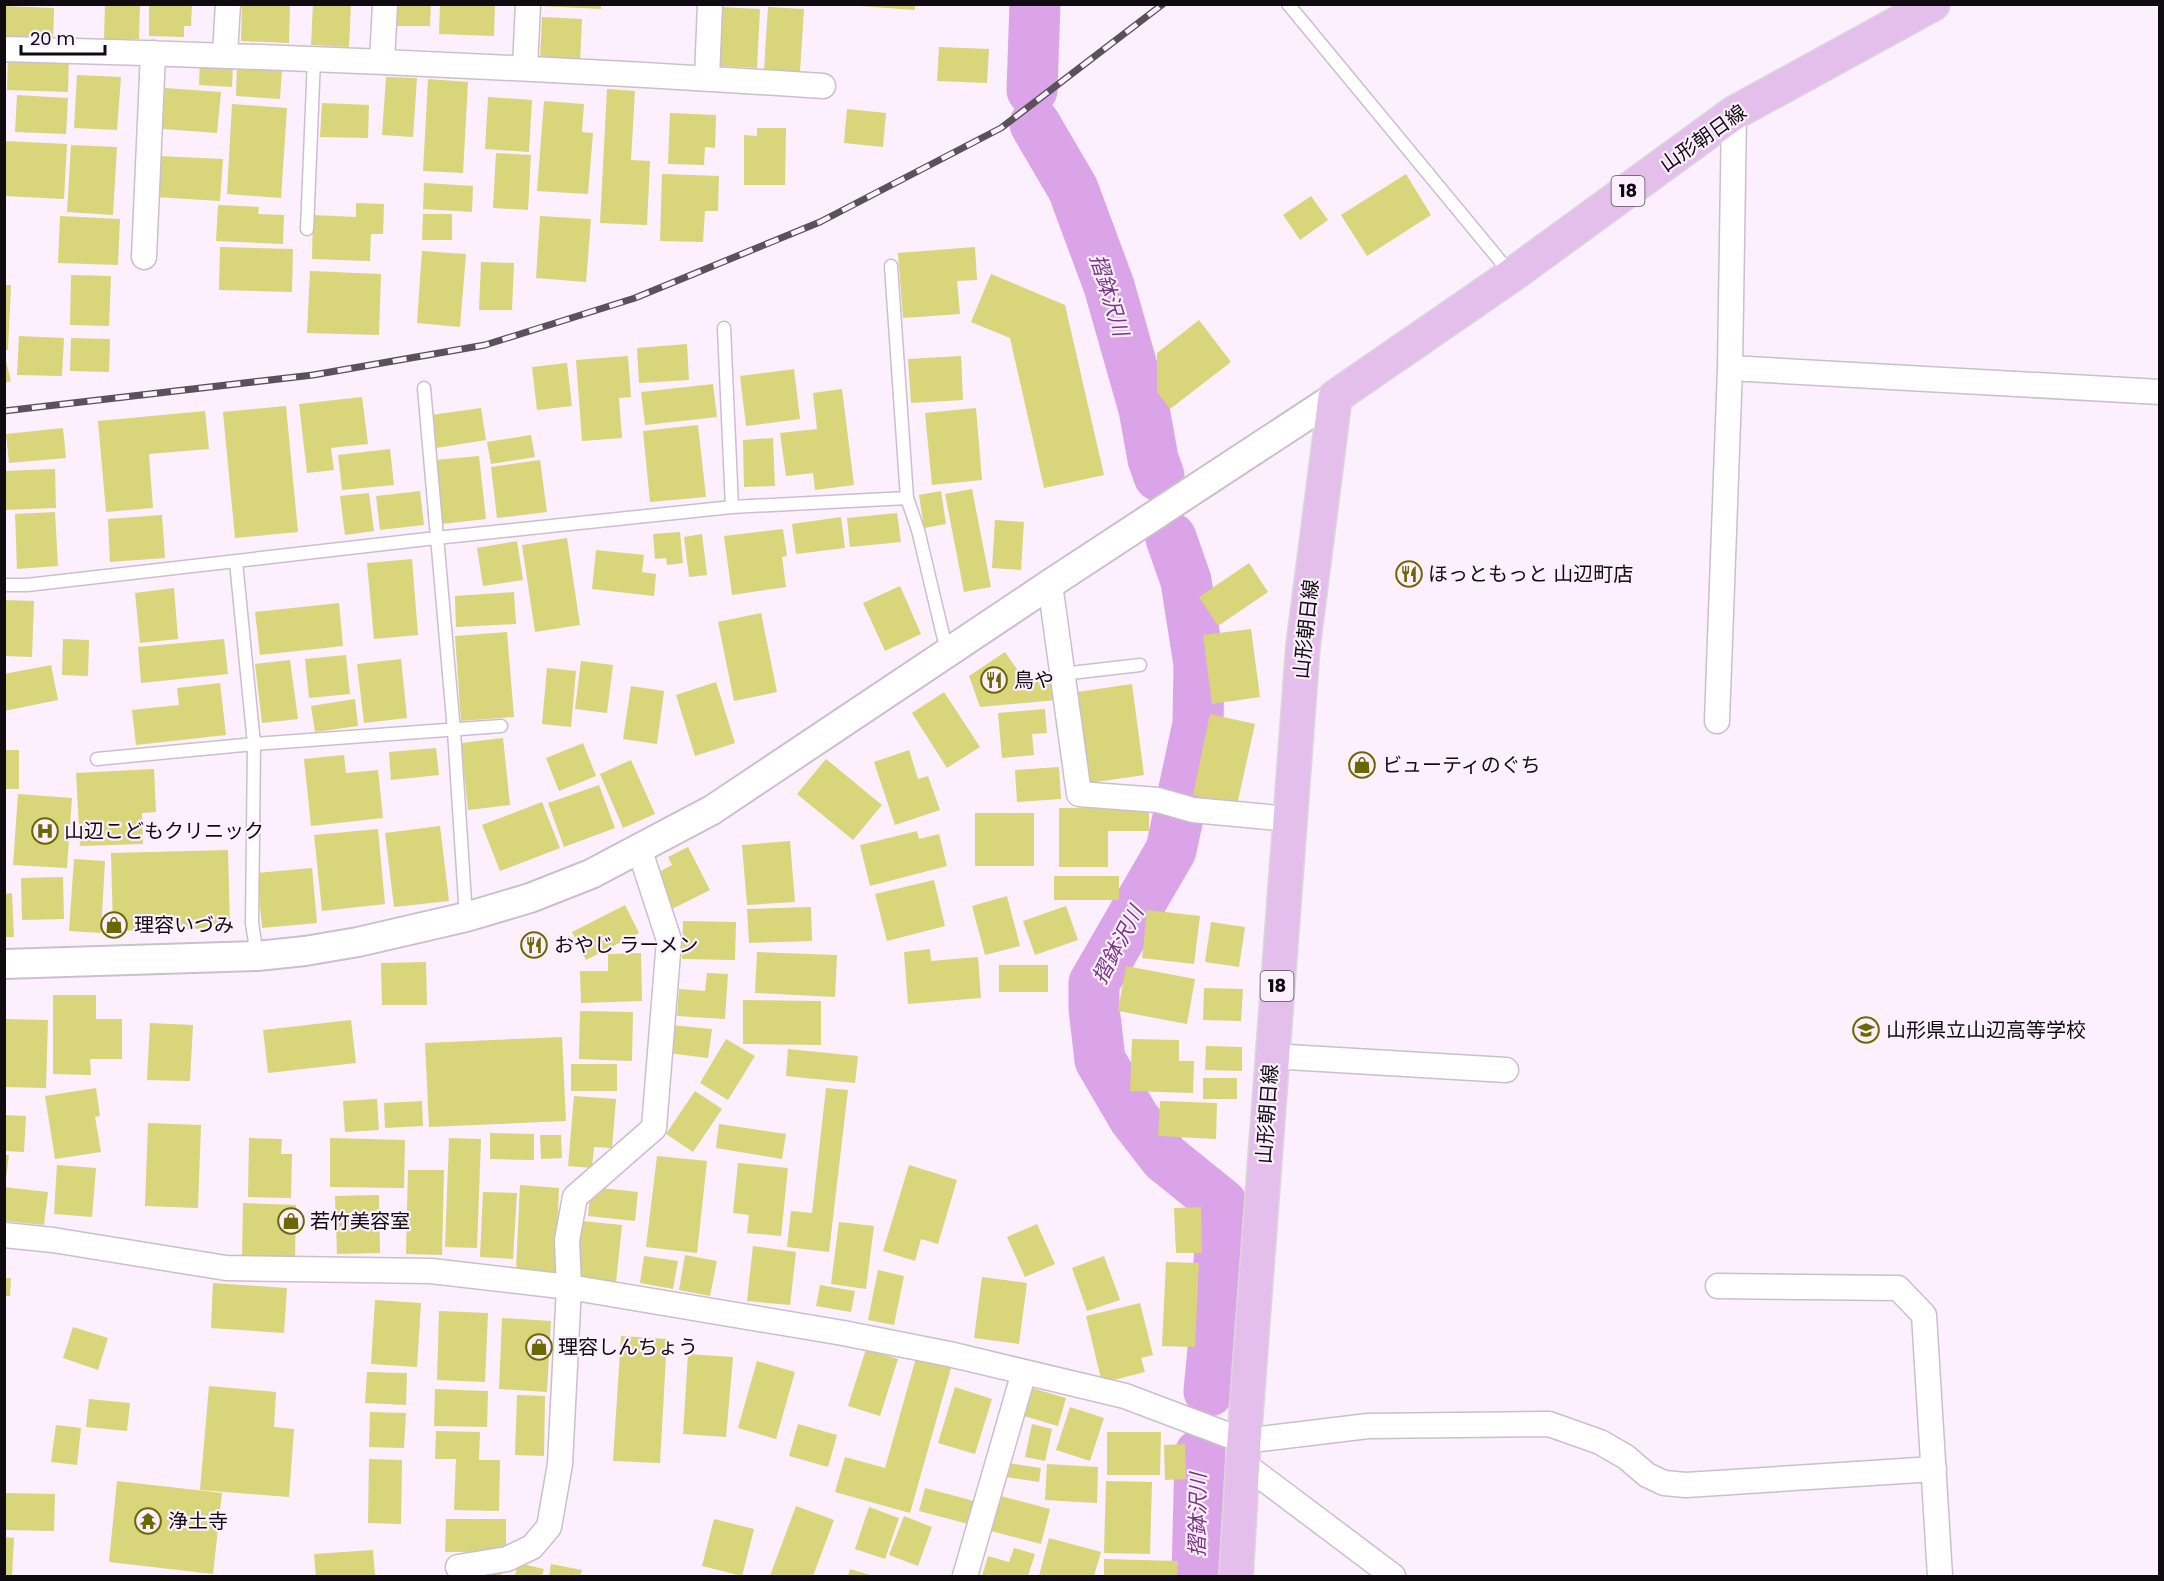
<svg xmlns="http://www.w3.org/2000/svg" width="2164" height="1581" viewBox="0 0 2164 1581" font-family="Poppins,'Noto Sans JP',sans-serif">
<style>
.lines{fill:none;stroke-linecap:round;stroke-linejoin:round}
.river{stroke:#dba3e8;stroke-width:51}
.building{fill:#d8d57b}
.service-casing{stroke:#cbbfce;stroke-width:15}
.minor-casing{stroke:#cbbfce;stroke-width:27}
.tertiary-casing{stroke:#cbbfce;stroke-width:32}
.primary-casing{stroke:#d9d8d9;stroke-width:36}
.service{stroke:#fff;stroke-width:12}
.minor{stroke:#fff;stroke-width:24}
.tertiary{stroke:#fff;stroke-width:28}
.primary{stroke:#e4bfec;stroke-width:33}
.rail-casing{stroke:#59525a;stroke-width:7}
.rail{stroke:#fceffe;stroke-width:4.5;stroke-dasharray:14;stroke-linecap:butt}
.labels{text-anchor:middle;stroke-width:4.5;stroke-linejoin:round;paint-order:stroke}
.shield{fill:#fceffe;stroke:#564f57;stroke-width:1.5}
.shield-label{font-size:18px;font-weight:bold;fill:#0f0b10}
.street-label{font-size:20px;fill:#0f0b10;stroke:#fceffe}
.poi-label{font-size:20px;fill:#0f0b10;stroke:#fceffe;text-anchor:start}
.water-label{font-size:21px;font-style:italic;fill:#773585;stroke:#fceffe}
</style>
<rect width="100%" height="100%" fill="#fceffe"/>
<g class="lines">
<path class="river" d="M1032 90 1035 4
M1035 124 1073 189 1109 286 1144 409 1153 459 1159 476
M1171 538 1186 581 1199 664 1198 724 1171 850 1094 983V1008L1100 1060 1134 1118 1165 1158 1222 1204 1216 1319 1209 1391
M1197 1576 1200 1454"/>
</g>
<path class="building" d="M105 4H140L139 39H104Z
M149 4H192L191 26H184V37L149 36Z
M242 4 290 5 289 43 241 41Z
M313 4H351L349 47 311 45Z
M395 4H431L430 26H395Z
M440 4H495L494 36 439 34Z
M540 4H601V9L540 6Z
M859 4H915V10L859 6Z
M4 6 54 8 53 43 4 41Z
M720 7 760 9 757 68 718 66Z
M768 7 804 9 800 72 764 70Z
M542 17 582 19 580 62 540 59Z
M939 47 989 49 987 83 937 81Z
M8 55 69 57 68 92 7 90Z
M200 62 233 64 232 87 199 85Z
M237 66 282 69 280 99 236 96Z
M77 75 121 77 117 130 74 128Z
M386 77 417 78 413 137 382 135Z
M428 79 468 82 463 173 423 171Z
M165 88 221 92 217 133 162 129Z
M607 89 635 91 631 160 650 161 647 225 600 223Z
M17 95 68 98 66 134 15 132Z
M488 97 532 100 529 152 485 149Z
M544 101 584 104 582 132 593 133 588 194 537 191Z
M322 103 369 105 368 138 320 137Z
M232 104 287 108 281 198 227 194Z
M847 109 886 113 883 147 844 143Z
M670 113 716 115 715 148 705 147 704 165 668 164Z
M757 128H786L785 185H744V135L757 136Z
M4 141 67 144 64 199 4 196Z
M71 145 117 147 113 215 67 212Z
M496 153 531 155 528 210 493 208Z
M158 156 223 159 220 201 155 197Z
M662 174 719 176 718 211H705L703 242 660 241Z
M1406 174 1431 215 1367 256 1341 215Z
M424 183 473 186 472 212 423 209Z
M1311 196 1328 220 1300 240 1283 215Z
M356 203 384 204 383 234H371L370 261 312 259 313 215 356 217Z
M218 205 259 207 258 214 284 215 283 244 216 241Z
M423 214H452V240H422Z
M60 216 120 219 118 265 58 263Z
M540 216 591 219 586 282 536 278Z
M220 247 293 249 292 292 219 290Z
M975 247 977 280 957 281 960 314 903 318 898 253Z
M422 251 466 254 460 327 417 323Z
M481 262 514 263 512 310H479Z
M310 271 381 274 379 335 307 333Z
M991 274 1065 305 1104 475 1044 488 1010 338 971 322Z
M71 275 111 276 109 326 70 325Z
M4 285H11L8 350H4Z
M1199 320 1231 362 1170 409 1157 392V353Z
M19 336 64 338 62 376 17 375Z
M71 338 110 339 109 372 70 371Z
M687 344 689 380 639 383 637 348Z
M628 356 631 397 619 398 622 438 582 441 576 360Z
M961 356 963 400 911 403 908 359Z
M5 357 11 381 5 383Z
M567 363 572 406 537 410 532 367Z
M794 369 800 419 746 426 740 376Z
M713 384 717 417 645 425 641 392Z
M842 389 854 485 815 490 813 473 786 476 780 433 817 429 813 393Z
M362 397 368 444 331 448 334 470 307 473 299 404Z
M286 406 298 532 235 538 223 412Z
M481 408 486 440 436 448 431 415Z
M976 408 982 480 932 485 925 413Z
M205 411 209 449 149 454 153 508 106 512 98 421Z
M698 425 706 497 650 502 643 431Z
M63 428 66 458 9 463 6 434Z
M531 435 535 457 491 464 487 442Z
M773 438 775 486 744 487 743 440Z
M390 449 394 485 342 490 338 455Z
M479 456 486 519 442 524 436 460Z
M540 460 547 512 497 518 491 467Z
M55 469 56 508 4 510V471Z
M972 489 991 587 964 592 945 494Z
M420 491 424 525 380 530 376 496Z
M941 491 946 524 924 528 919 495Z
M369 493 374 531 345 535 340 496Z
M55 512 58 566 17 569 15 514Z
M897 513 901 542 850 547 847 518Z
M162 515 165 558 110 562 108 519Z
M841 517 845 548 796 554 792 524Z
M995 520 1024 522 1021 570 992 568Z
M783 529 787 556 782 557 786 587 732 595 724 536Z
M680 532 683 563 667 565 666 558 655 559 653 534Z
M702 534 707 575 689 577 684 537Z
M567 538 580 625 535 632 522 545Z
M517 541 523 580 483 586 477 548Z
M596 550 644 555 642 572 656 574 654 596 592 589Z
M412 559 418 635 374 639 367 563Z
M1249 563 1268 592 1218 626 1199 597Z
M900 586 921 634 885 651 863 603Z
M174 588 178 639 140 643 135 593Z
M514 592 516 624 456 627 455 596Z
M4 600 34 601 32 657 4 656Z
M339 603 343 646 260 655 255 612Z
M761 613 777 692 734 701 718 622Z
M1251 629 1260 697 1212 704 1203 635Z
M507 632 514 717 461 721 455 636Z
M63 639 89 640 88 676 62 675Z
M224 639 228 674 141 683 138 647Z
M1005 652 1023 678 1055 675 1057 700 980 707 969 676Z
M346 655 350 694 309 698 305 659Z
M401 659 407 718 364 723 357 664Z
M290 660 298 719 262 723 255 664Z
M581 661 613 665 607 713 575 709Z
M51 665 58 700 4 711V674Z
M547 668 576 671 571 727 542 724Z
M716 682 735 743 695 756 676 695Z
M220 683 226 735 136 745 132 710 179 705 177 688Z
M1132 684 1144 775 1089 783 1077 692Z
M631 686 664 691 657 744 623 739Z
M944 692 980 747 947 768 912 713Z
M355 699 358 726 315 732 311 706Z
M1045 709 1047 733 1032 734 1034 755 1002 758 998 713Z
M1210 714 1255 724 1237 805 1193 795Z
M503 738 510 805 468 810 461 743Z
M583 743 596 776 559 791 546 758Z
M436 748 439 775 391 780 389 752Z
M4 750H19V789H4Z
M909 750 918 779 928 776 940 810 895 825 874 762Z
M344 755 346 773 378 770 383 818 311 826 304 759Z
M826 759 882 805 853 840 797 794Z
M631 760 655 814 623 828 600 774Z
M1059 767 1061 799 1017 802 1015 770Z
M154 769 156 812 142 813 143 844 80 846 76 773Z
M599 785 615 828 564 847 548 803Z
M18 794 72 798 67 868 13 865Z
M542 802 560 848 500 871 482 825Z
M1059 808H1149V831H1108V867H1059Z
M975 813H1034V866H975Z
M440 826 449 901 394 907 385 833Z
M378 829 385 904 322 911 314 835Z
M917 831 919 839 939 834 947 866 870 886 860 845Z
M790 841 795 902 747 905 742 845Z
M688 847 710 890 670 910 653 875 672 865 668 857Z
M228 850 230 928 113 931 111 853Z
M74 859 105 861 101 933 69 931Z
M312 868 317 923 262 928 257 873Z
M1054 876H1119V900H1054Z
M63 877 64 919 22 920 21 878Z
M934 880 945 926 887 941 875 894Z
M12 893 14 937H4V894Z
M1007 896 1020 946 985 955 972 906Z
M625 905 639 933 586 960 572 932Z
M1066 906 1078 940 1035 955 1023 921Z
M811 907 812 941 749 943 747 909Z
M1147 910 1200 916 1194 964 1142 958Z
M683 921 736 922 735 960 682 959Z
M1211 922 1245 927 1239 967 1205 962Z
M930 949 931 961 978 957 981 998 908 1004 904 952Z
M757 952 837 955 835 997 755 993Z
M641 953 642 1001 581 1003 580 971H608V954Z
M426 962 427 1005H382L381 963Z
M999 965H1048V992H999Z
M1126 966 1195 979 1187 1024 1118 1011Z
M707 973 728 974 725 1019 677 1016 679 989 705 991Z
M1204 988 1243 989 1241 1021 1203 1020Z
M53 995H96V1019H122V1059H90L91 1075 53 1074Z
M743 1000 821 1001V1045L743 1044Z
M580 1011 633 1012 632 1061 579 1059Z
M4 1019 48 1020 46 1088 4 1087Z
M351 1020 356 1063 268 1073 263 1030Z
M150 1023 193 1025 190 1081 147 1080Z
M671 1025 712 1029 708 1058 668 1053Z
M562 1037 566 1121 429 1127 425 1043Z
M726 1039 755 1056 728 1100 700 1083Z
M1132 1039 1179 1040V1061H1194L1193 1093 1130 1091Z
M1206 1046 1242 1047V1071L1205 1070Z
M788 1049 858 1056 855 1083 786 1076Z
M571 1064H617V1091H571Z
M1203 1078H1237V1099H1203Z
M96 1088 100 1116 95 1117 101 1152 55 1159 45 1096Z
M826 1088 848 1090 829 1252 787 1247 791 1211 812 1213Z
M695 1091 722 1109 693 1152 666 1134Z
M574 1096 616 1099 612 1148 594 1147 592 1168 568 1166Z
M377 1099 379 1130 345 1132 343 1101Z
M422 1101 423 1126 385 1128 384 1103Z
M1160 1101 1217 1103 1216 1139 1158 1136Z
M4 1115 26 1116 24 1152 4 1151Z
M148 1123 201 1125 198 1208 145 1206Z
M719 1124 786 1134 782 1159 716 1148Z
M490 1133 534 1134V1160L490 1159Z
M540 1135H561L562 1158 541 1159Z
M249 1138 282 1139 281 1154H292L291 1198 248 1197Z
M330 1138 405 1140 404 1188 330 1187Z
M449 1138 481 1139 477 1248 445 1247Z
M4 1155H9L6 1179H4Z
M657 1156 707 1161 697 1253 646 1247Z
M738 1163 788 1168 781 1236 747 1233 749 1215 733 1213Z
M57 1165 96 1168 92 1217 54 1214Z
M909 1165 957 1180 938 1244 921 1239 915 1261 883 1251Z
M408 1170H444L442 1255 406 1254Z
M520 1185 559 1188 555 1273 516 1271Z
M4 1187 48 1192 44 1225 4 1221Z
M591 1187 638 1192 635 1221 588 1216Z
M483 1192 517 1193 513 1259 480 1257Z
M379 1195 380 1253 337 1254 335 1196Z
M243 1203 296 1205 295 1260 242 1259Z
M1201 1207 1202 1253H1176L1174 1208Z
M582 1221 622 1225 616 1282 576 1278Z
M839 1222 874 1226 866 1289 831 1284Z
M1037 1224 1055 1264 1025 1277 1007 1237Z
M753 1246 796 1252 790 1305 747 1301Z
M685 1255 717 1261 710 1296 679 1290Z
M644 1256 678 1261 673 1289 640 1283Z
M1104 1256 1120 1300 1087 1311 1072 1268Z
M1166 1262 1199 1263 1195 1347 1162 1346Z
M878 1270 904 1276 894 1325 868 1320Z
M982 1277 1027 1283 1019 1344 974 1338Z
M4 1278H11L10 1296H4Z
M213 1283 287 1288 284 1333 211 1328Z
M820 1285 855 1291 851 1312 816 1306Z
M375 1300 421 1303 417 1367 371 1364Z
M1140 1303 1153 1355 1141 1358 1145 1372 1102 1383 1086 1316Z
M439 1311 488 1313 485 1382 437 1380Z
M502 1318 551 1321 547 1392 499 1389Z
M73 1327 108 1338 98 1370 63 1358Z
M621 1336 667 1339 660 1463 613 1461Z
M866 1349 898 1359 880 1416 848 1406Z
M688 1354 733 1357 726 1437 683 1434Z
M916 1358 951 1368 910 1513 835 1492 845 1457 885 1468Z
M757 1361 795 1372 776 1439 738 1428Z
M367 1372 407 1373 406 1405 365 1403Z
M209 1386 276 1392 274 1427 294 1429 289 1497 200 1490Z
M955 1387 992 1399 975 1454 938 1443Z
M1032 1388 1066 1398 1058 1426 1024 1416Z
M435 1389 488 1391 487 1427 434 1426Z
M517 1395 545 1396 544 1456 515 1455Z
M89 1399 130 1403 127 1431 86 1427Z
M1070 1407 1104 1418 1090 1461 1056 1450Z
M370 1412 406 1413 404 1448 369 1447Z
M798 1424 837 1435 828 1467 789 1456Z
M1032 1424 1052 1429 1045 1461 1025 1457Z
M56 1425 81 1428 77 1465 51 1462Z
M436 1431 480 1432 479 1460H500L499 1511 454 1510 456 1459H435Z
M1107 1432H1161L1160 1475H1107Z
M1185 1444 1186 1479 1165 1480 1164 1445Z
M369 1459 402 1460 401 1524 368 1523Z
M1008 1463 1041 1468 1039 1482 1006 1477Z
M1047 1464 1098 1467 1097 1503 1045 1500Z
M117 1481 222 1493 213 1574 109 1562Z
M1106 1481 1152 1482 1150 1554 1104 1553Z
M925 1488 978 1502 972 1525 919 1511Z
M4 1493 55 1494 54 1531 4 1530Z
M993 1494 1050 1509 1041 1544 983 1529Z
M796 1506 834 1520 813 1576H770Z
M869 1507 899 1518 885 1559 855 1549Z
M904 1516 932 1527 918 1566 889 1555Z
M446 1519H506V1552H445Z
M714 1519 754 1529 742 1576 702 1566Z
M4 1537 14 1538 12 1576H4Z
M1049 1538 1101 1552 1094 1576H1039Z
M1014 1548 1035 1554 1028 1576H982L988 1556 1009 1562Z
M373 1550 375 1576H316L314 1554Z
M1104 1559 1178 1561 1177 1576H1104Z
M518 1563 544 1569 542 1576H515Z
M551 1564 582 1570 580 1576H549Z
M850 1569 874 1576H848Z
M501 1571V1576H451V1574Z"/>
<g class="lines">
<g class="service-casing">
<path id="service" d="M1288 4 1511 274
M307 229 314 59
M891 266 907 498
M724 328 732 507
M424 388 454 731 466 917
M236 562 254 744 252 923 257 956
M4 585H27L436 538 732 507 907 498 918 530 947 652
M1062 674 1140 665
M97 759 254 744 501 726"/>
</g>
<g class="minor-casing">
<path id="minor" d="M4 49C278 56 551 68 823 86
M225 54 228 4
M382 62 385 4
M525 68 528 4
M707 78 710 4
M144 257 153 53
M1730 368 2160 392
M1050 584 1079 794 1158 800 1193 810 1289 819
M1717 721 1730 368 1734 113
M1271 1056 1506 1070
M4 1235 53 1240 226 1268 431 1271 569 1287 843 1333 949 1354 1125 1396 1244 1441 1368 1426 1549 1424 1600 1442 1626 1457 1647 1475 1664 1483 1686 1485 1934 1469
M1718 1286 1898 1288 1924 1315 1940 1576
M1244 1464 1393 1576
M458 1567 507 1559 532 1547 549 1527 560 1464 569 1287 567 1240 575 1197 654 1128 669 940 639 848
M965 1576 1024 1372"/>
</g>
<g class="tertiary-casing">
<path id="tertiary" d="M4 964 257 956 305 951 358 942 466 917 530 898 591 874 712 810 1050 584 1335 397"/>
</g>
<g class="primary-casing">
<path id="primary" d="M1236 1576 1244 1441 1303 646 1335 397 1512 275 1734 113 1933 4"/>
</g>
<use href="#service" class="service"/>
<use href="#minor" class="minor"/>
<use href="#tertiary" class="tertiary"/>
<use href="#primary" class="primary"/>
<g class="rail-casing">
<path id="rail" d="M4 411 313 375 485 345 635 298 820 222 1001 128 1163 4"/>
</g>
<use href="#rail" class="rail"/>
</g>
<defs>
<g id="restaurant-ring" transform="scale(1.35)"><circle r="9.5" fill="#fceffe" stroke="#6c6801" stroke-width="1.5"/><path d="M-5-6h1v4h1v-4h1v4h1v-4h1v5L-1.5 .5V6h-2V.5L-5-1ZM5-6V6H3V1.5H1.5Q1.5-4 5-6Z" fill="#6c6801"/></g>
<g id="shop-ring" transform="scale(1.35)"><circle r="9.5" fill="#fceffe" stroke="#6c6801" stroke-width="1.5"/><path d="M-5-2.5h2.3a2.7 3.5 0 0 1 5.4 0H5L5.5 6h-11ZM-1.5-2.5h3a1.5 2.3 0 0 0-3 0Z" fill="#6c6801"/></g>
<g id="hospital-ring" transform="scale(1.35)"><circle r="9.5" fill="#fceffe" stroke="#6c6801" stroke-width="1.5"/><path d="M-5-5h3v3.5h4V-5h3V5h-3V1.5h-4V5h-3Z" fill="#6c6801"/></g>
<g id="school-ring" transform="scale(1.35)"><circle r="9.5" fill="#fceffe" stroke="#6c6801" stroke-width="1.5"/><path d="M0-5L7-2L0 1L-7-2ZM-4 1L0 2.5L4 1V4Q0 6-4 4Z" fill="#6c6801"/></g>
<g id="temple-ring" transform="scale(1.35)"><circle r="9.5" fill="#fceffe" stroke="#6c6801" stroke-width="1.5"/><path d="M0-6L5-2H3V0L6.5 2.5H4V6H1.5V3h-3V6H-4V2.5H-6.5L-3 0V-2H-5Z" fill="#6c6801"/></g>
</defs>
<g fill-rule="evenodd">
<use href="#restaurant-ring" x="1409" y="574"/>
<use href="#restaurant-ring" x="994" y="680"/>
<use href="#shop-ring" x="1362" y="765"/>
<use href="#hospital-ring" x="45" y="831"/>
<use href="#shop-ring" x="114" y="925"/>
<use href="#restaurant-ring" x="534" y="945"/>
<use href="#school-ring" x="1866" y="1030"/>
<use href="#shop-ring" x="291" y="1221"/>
<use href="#shop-ring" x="539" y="1347"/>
<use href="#temple-ring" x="148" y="1521"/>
</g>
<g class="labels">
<g class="shield">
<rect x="1611.5" y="176" width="33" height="30" rx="4.5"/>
<rect x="1260.5" y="971" width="33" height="30" rx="4.5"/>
</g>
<g class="shield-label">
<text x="1628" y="197">18</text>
<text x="1277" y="992">18</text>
</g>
<g class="street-label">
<text transform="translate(1703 138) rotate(-35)" y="7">山形朝日線</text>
<text transform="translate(1306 629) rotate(-84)" y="7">山形朝日線</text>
<text transform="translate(1267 1114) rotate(-86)" y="7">山形朝日線</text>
</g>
<g class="poi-label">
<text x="1428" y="581">ほっともっと 山辺町店</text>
<text x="1014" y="687">鳥や</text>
<text x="1382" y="772">ビューティのぐち</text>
<text x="64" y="838">山辺こどもクリニック</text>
<text x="134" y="932">理容いづみ</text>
<text x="554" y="952">おやじ ラーメン</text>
<text x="1886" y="1037">山形県立山辺高等学校</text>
<text x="310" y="1228">若竹美容室</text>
<text x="558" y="1354">理容しんちょう</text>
<text x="168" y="1528">浄土寺</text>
</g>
<g class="water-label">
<text transform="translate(1109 295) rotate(73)" y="7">摺鉢沢川</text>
<text transform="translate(1118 945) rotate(-62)" y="7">摺鉢沢川</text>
<text transform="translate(1198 1515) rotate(-89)" y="7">摺鉢沢川</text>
</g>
</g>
<rect width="2164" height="1581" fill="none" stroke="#0f0b10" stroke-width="12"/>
<path d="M21 45v9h84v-9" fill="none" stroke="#0f0b10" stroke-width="3"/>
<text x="30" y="45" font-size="18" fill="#0f0b10" stroke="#fceffe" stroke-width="4.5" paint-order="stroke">20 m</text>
</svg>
